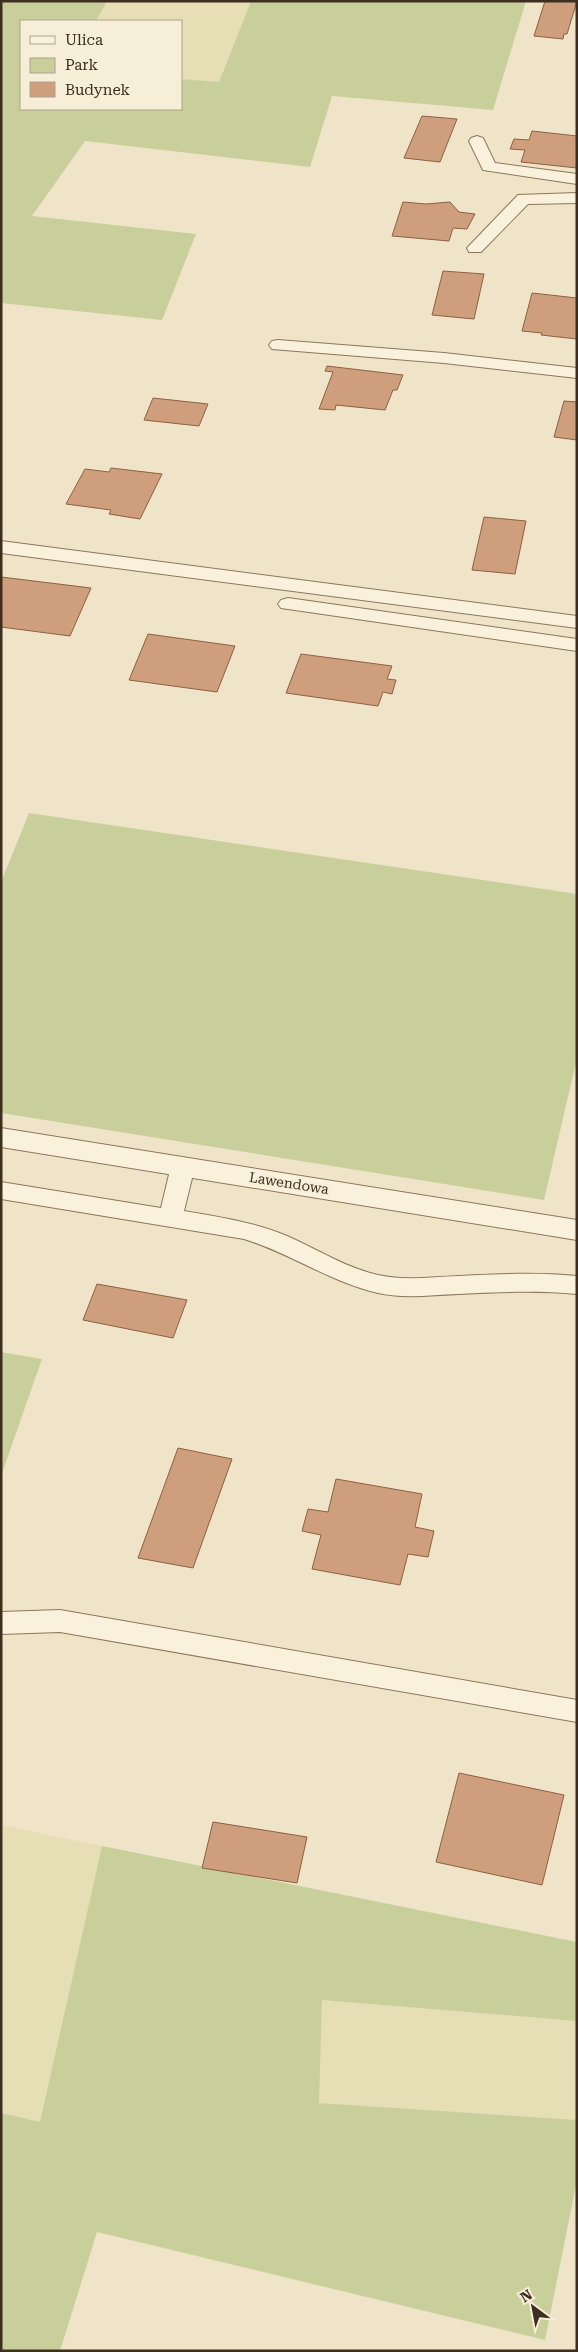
<svg xmlns="http://www.w3.org/2000/svg" width="578" height="2352" viewBox="0 0 578 2352" font-family="'Roboto Serif',serif">
<style>
.farmland{fill:#e6deb5}
.green{fill:#c9cf9b}
.building{fill:#cf9f7d;stroke:#8d5f41}
.lines{fill:none;stroke-linecap:round;stroke-linejoin:round}
.service-casing{stroke:#8d765c;stroke-width:2}
.minor-casing{stroke:#8d765c;stroke-width:2}
.service{fill:#faf1dc;fill-rule:evenodd}
.minor{fill:#faf1dc;fill-rule:evenodd}
.labels{text-anchor:middle;stroke-width:4;stroke-linejoin:round;paint-order:stroke}
.street-label{font-size:14px;fill:#3d2e20;stroke:#f7eed8}
</style>
<rect width="100%" height="100%" fill="#f0e4c8"/>
<path class="farmland" d="M107 1H251L219 82 181 79V21H96Z
M1 1825 102 1846 40 2123 1 2113Z
M322 2000 577 2021V2120L318 2103Z"/>
<path class="green" d="M1 1H107L96 21H21V109H181V79L219 82 251 1H526L493 110 332 96 310 167 85 141 32 216 196 234 162 320 1 303Z
M29 813 577 894V1058L544 1200 1 1113V882Z
M1 1352 42 1359 1 1476Z
M102 1846 577 1942V2021L322 2000 319 2103 577 2120V2180L545 2340 97 2232 60 2351H1V2113L40 2122Z"/>
<path class="building" d="M545 1H577L567 34H564L563 39 534 36Z
M422 116 457 119 440 162 404 158Z
M532 131 577 136V168L521 162 525 150 510 149 514 139 529 140Z
M403 202 426 204 450 202 459 212 475 214 467 229 453 228 449 241 392 236Z
M443 271 484 274 474 319 432 315Z
M532 293 577 298V339L541 335 542 333 522 331Z
M327 366 403 375 397 390H393L385 410 336 405 335 410 319 409 333 372 325 371Z
M153 398 208 404 199 426 144 420Z
M564 401 577 402V440L554 437Z
M111 468 162 474 140 519 109 514 111 510 66 504 85 469 109 472Z
M484 517 526 521 515 574 472 570Z
M1 577 91 588 70 636 1 627Z
M148 634 235 646 217 692 129 680Z
M301 654 392 666 387 679 396 680 392 694 383 692 378 706 286 693Z
M97 1284 187 1300 173 1338 83 1320Z
M178 1448 232 1459 193 1568 138 1558Z
M336 1479 422 1494 415 1527 434 1531 428 1557 408 1554 400 1585 312 1569 321 1535 302 1531 308 1509 328 1512Z
M459 1773 564 1795 542 1885 436 1862Z
M213 1822 307 1837 297 1883 202 1868Z"/>
<g class="lines">
<g class="service-casing">
<path id="service" d="M477 136 483 138 495 163 577 174V184L483 170 469 141 471 138Z
M577 193V203L528 204 481 252H469L467 248 518 195Z
M278 340 444 353 577 368V378L444 363 272 349 269 345 272 341Z
M1 541 577 616V628L1 553Z
M288 598 577 639V651L281 608 278 604 281 600Z
M183 1158 191 1160 195 1166 184 1211C219 1217 254 1222 287 1236 317 1249 346 1268 378 1275 404 1281 432 1277 458 1276 498 1274 537 1272 577 1276V1294C537 1290 498 1292 458 1294 432 1295 404 1299 378 1293 330 1282 290 1253 244 1239L1 1199V1182L161 1208 171 1166 175 1160Z
M60 1610 577 1700V1722L60 1632 1 1634V1612Z"/>
</g>
<g class="minor-casing">
<path id="minor" d="M1 1128 577 1220V1240L1 1147Z"/>
</g>
<use href="#service" class="service"/>
<use href="#minor" class="minor"/>
</g>
<g class="labels">
<g class="street-label">
<text transform="translate(289 1183) rotate(9)" y="5">Lawendowa</text>
</g>
</g>
<rect width="578" height="2352" fill="none" stroke="#3d2e20" stroke-width="5"/>
<rect x="20" y="20" width="162" height="90" fill="#f7eed8" stroke="#ada18e"/>
<rect x="30" y="36" width="25" height="8" fill="#faf1dc" stroke="#ada18e"/>
<text x="65" y="45" font-size="15" fill="#3d2e20">Ulica</text>
<rect x="30" y="58" width="25" height="15" fill="#c9cf9b" stroke="#ada18e"/>
<text x="65" y="70" font-size="15" fill="#3d2e20">Park</text>
<rect x="30" y="82" width="25" height="15" fill="#cf9f7d" stroke="#ada18e"/>
<text x="65" y="95" font-size="15" fill="#3d2e20">Budynek</text>
<g transform="translate(533 2307) rotate(328)" stroke="#f7eed8" stroke-width="4" paint-order="stroke">
<path d="M0-4L9 19L0 12L-9 19Z" fill="#3d2e20"/>
<text y="-8" font-size="14" font-weight="bold" text-anchor="middle" fill="#3d2e20">N</text>
</g>
</svg>
